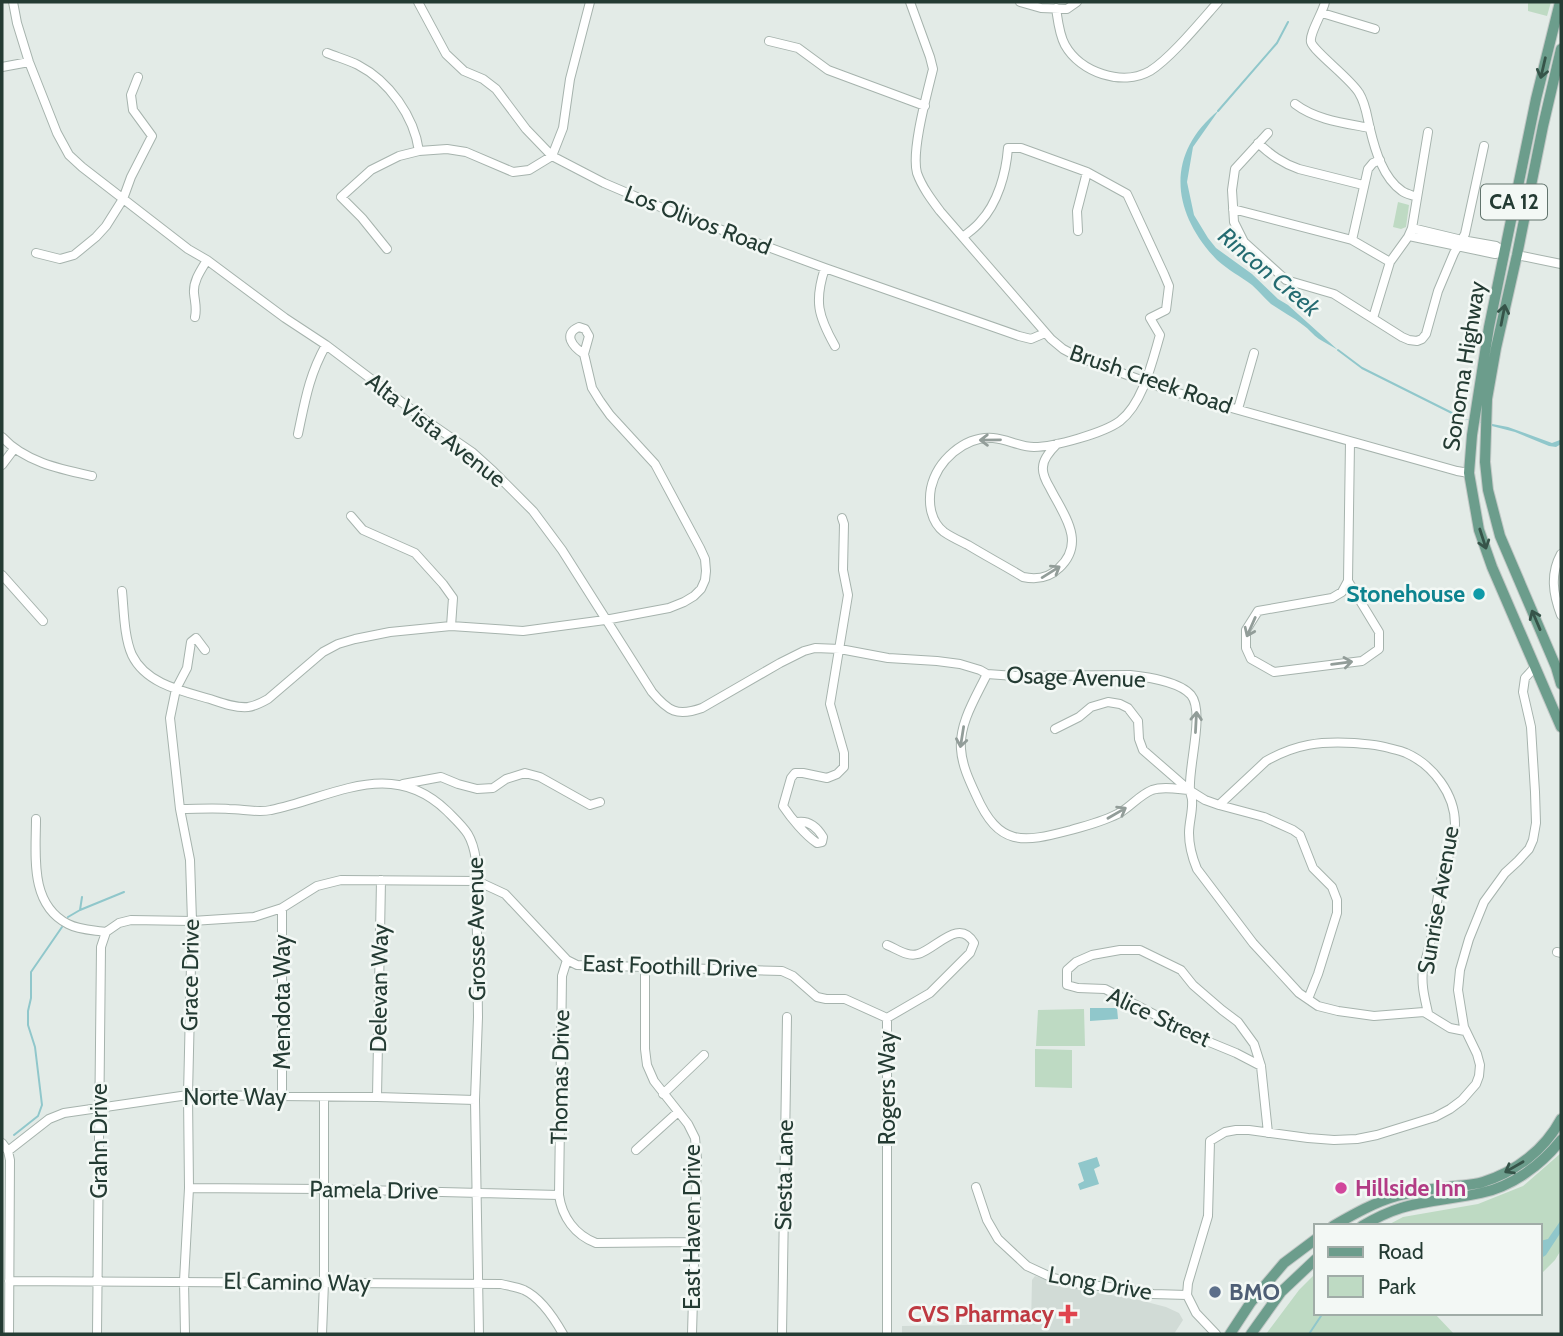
<svg xmlns="http://www.w3.org/2000/svg" width="1563" height="1336" viewBox="0 0 1563 1336" font-family="Cabin,sans-serif">
<style>
.built{fill:#d1dbd6}
.green{fill:#bedac3}
.water{fill:#90c7cb}
.lines{fill:none;stroke-linecap:round;stroke-linejoin:round}
.stream{stroke:#90c7cb;stroke-width:2}
.minor-casing{stroke:#a6b3ad;stroke-width:10}
.major-casing{stroke:#c2c8c6;stroke-width:12}
.minor{stroke:#fff;stroke-width:8}
.major{stroke:#6c9d8c;stroke-width:10}
.oneway{stroke:#365449}
.oneway2{stroke:#929d99}
.culture-dot{fill:#0f9aa8;stroke:#f3f8f5;stroke-width:2.5}
.hotel-dot{fill:#d1479c;stroke:#f3f8f5;stroke-width:2.5}
.service-dot{fill:#5c6f8a;stroke:#f3f8f5;stroke-width:2.5}
.health-dot{fill:#e0444e;stroke:#f3f8f5;stroke-width:2.5}
.labels{text-anchor:middle;stroke-width:5;stroke-linejoin:round;paint-order:stroke}
.shield{fill:#f3f8f5;stroke:#62746d;stroke-width:2}
.shield-label{font-size:21px;font-weight:bold;fill:#243b33}
.street-label{font-size:23px;fill:#243b33;stroke:#f3f8f5}
.culture-label{font-size:23px;font-weight:bold;fill:#0d838f;stroke:#f3f8f5;text-anchor:end}
.hotel-label{font-size:23px;font-weight:bold;fill:#b23c85;stroke:#f3f8f5;text-anchor:start}
.service-label{font-size:23px;font-weight:bold;fill:#4e5e75;stroke:#f3f8f5;text-anchor:start}
.health-label{font-size:23px;font-weight:bold;fill:#be3a42;stroke:#f3f8f5;text-anchor:end}
.water-label{font-size:24px;font-style:italic;fill:#246b71;stroke:#f3f8f5}
</style>
<rect width="100%" height="100%" fill="#e3ebe7"/>
<path class="built" d="M1035 1276 1083 1290 1139 1300 1166 1307 1179 1313 1183 1320 1174 1334H902V1326L1031 1324 1032 1280Z"/>
<path class="green" d="M1528 2H1551L1547 16 1528 11Z
M1398 202 1409 205 1406 227 1401 229 1393 227Z
M1084 1009 1085 1046H1036L1038 1010Z
M1035 1049 1072 1050V1088L1035 1087Z
M1561 1153V1250L1555 1260 1540 1275V1226H1386L1403 1217 1478 1204 1523 1186Z
M1316 1273V1313H1438L1436 1315 1454 1334H1266L1299 1290Z"/>
<path class="water" d="M1219 110 1193 147 1187 182 1194 215 1208 238 1216 248 1252 274 1278 299 1288 305 1338 350C1332 346 1325 343 1319 339 1313 335 1309 329 1303 325 1293 317 1281 311 1271 304 1264 298 1259 291 1252 285 1240 276 1228 270 1217 260 1171 212 1165 154 1219 110Z
M1461 418 1508 427 1552 443 1560 440 1561 444 1556 447 1549 446 1515 432Z
M1090 1008H1117L1118 1019 1090 1021Z
M1097 1157 1100 1166 1094 1169 1099 1184 1080 1190 1078 1184 1084 1181 1078 1163Z
M1561 1220V1232L1546 1255 1540 1259V1241L1548 1239Z"/>
<g class="lines">
<path class="stream" d="M1218 111 1277 43 1288 22
M1338 350 1362 368 1462 418
M80 910 124 892
M68 917 80 910 82 897
M14 1135 38 1116 42 1105 35 1047 28 1025V1011L31 998V972L62 927
M1309 1334 1323 1313"/>
<g class="minor-casing">
<path id="minor" d="M13 2 17 23 29 62 57 133 69 155 82 167 188 249 207 260 285 318 326 345 424 419 472 452 493 471 533 511 562 550 652 692C668 711 677 717 702 708L780 663 804 651 815 648 840 649 888 658 937 661 960 664 980 670 987 674 1015 676 1130 675C1147 677 1179 681 1191 695 1205 712 1188 767 1190 790 1190 794 1192 797 1192 800 1193 811 1189 822 1189 833 1189 845 1192 857 1197 869L1253 943 1299 993 1318 1006 1338 1011 1374 1016 1424 1012 1450 1028 1465 1031
M418 2 446 54 464 71 483 79 496 89 526 129 552 156 604 183 665 209 825 268 1019 336 1031 339 1045 333
M910 2 930 57 933 69C927 94 911 151 917 173 922 187 931 199 940 211L1051 339 1063 349 1078 357 1171 391 1457 471 1469 473
M1020 2 1041 8 1067 9 1077 2
M1325 2C1323 12 1309 34 1311 42 1314 52 1350 78 1359 93 1366 104 1367 117 1370 129 1375 150 1383 178 1402 191 1406 194 1412 195 1417 197
M1056 8C1058 21 1059 34 1065 45 1080 72 1122 87 1150 71 1171 58 1201 21 1218 2
M1322 13 1375 29
M769 41 798 48 828 70 925 106
M327 53C337 57 348 60 358 65 389 81 414 116 419 151
M2 67 29 62
M1295 104C1316 120 1344 123 1370 128
M1268 133 1235 169 1232 190 1234 222 1244 242 1286 280 1334 294 1402 337 1409 340 1417 341 1422 339 1426 334 1438 291 1454 253 1465 234 1484 146
M1258 143C1271 155 1282 163 1299 169L1363 185
M1233 209 1352 240 1390 262
M1412 228 1462 240 1496 246 1505 252
M1078 231 1077 211 1087 172
M1409 236 1495 254 1505 252
M963 237C969 232 975 228 980 222 998 203 1006 173 1008 148H1021L1087 172 1127 194 1164 274 1169 286 1166 310 1150 318 1160 335C1152 362 1143 403 1120 421 1104 433 1054 447 1034 447 1020 447 1007 439 993 438 964 436 937 461 931 488 928 504 931 522 944 532 951 537 960 541 968 545 986 556 1005 566 1023 577 1037 580 1049 578 1059 568 1087 542 1063 514 1050 488 1047 483 1042 474 1043 467 1043 459 1051 450 1057 444
M1352 240 1368 169 1373 163 1380 160
M387 249 362 218 341 197 371 170 399 156 419 151 447 149 466 152 513 172 529 170 552 156 563 128 570 79 590 2
M36 253 60 259 74 255 96 237 106 226 123 199 131 177 152 136 133 110 131 95 138 77
M1517 255 1561 264
M825 268C814 301 818 316 835 346
M195 317C197 308 195 303 194 293 193 281 201 270 207 260
M1373 318 1390 262 1408 237 1412 228 1428 132
M1238 409 1254 353
M298 434C305 401 309 375 326 345
M2 437C25 462 60 469 92 476
M2 465 14 449
M351 516 363 530 415 553 443 584 453 598 451 626
M1561 554C1550 574 1553 594 1561 615
M2 575 43 621
M1348 581 1379 632V649L1362 661 1274 672 1251 659 1246 648V630L1258 611 1332 598 1342 592 1348 581 1350 442
M122 591C124 611 124 637 132 655 146 684 182 691 210 699 222 703 235 708 248 707 255 706 261 703 268 699L323 652 338 644 355 639 390 632 451 626 523 631 605 620 669 608 684 602 694 596 701 589 705 580 706 571 705 559 700 548 655 464 610 415 600 401 592 388 584 354C573 347 562 334 579 327L585 329 589 336 584 354
M987 674C976 697 959 723 961 749 962 765 969 780 976 795 999 847 1022 843 1071 830 1088 825 1106 821 1121 812 1132 805 1140 795 1152 790 1163 786 1177 789 1189 790
M1055 729 1079 717 1091 707 1108 702 1120 704 1128 708 1138 721 1139 739 1143 750 1189 790 1205 800 1219 805 1266 761C1296 744 1320 741 1354 743 1364 744 1375 744 1385 747 1392 749 1400 750 1406 753 1433 765 1455 794 1455 824 1455 842 1447 859 1442 876 1437 897 1435 918 1431 939 1429 950 1425 960 1423 970 1421 985 1425 999 1428 1013
M403 784 441 777 458 784 477 789 493 788 506 779 525 773 540 777 590 805 600 802
M1219 805 1264 817 1293 830 1300 835 1313 868 1332 887 1337 900V913L1318 974 1308 999
M180 809C196 809 213 808 229 809 242 809 258 813 271 810 334 797 391 757 447 811 465 829 472 834 476 860L478 1017 475 1100 479 1334
M36 819C36 855 29 904 68 924 79 930 94 930 106 932
M797 822C809 820 817 827 823 837L822 842 817 843C805 835 791 818 783 806L791 778 795 773H803L827 778 837 774 844 767V753L830 704 848 595 843 570 844 524 842 518
M1557 952 1561 953
M567 960 562 976 559 1195C562 1217 575 1235 596 1243L694 1242
M645 967V1049L647 1065 654 1081 688 1124 695 1138 697 1159 692 1334
M887 1018 930 993 970 953 974 943C959 917 936 949 918 954 907 957 897 949 887 945
M1261 1066 1236 1053 1202 1039 1105 989 1078 988 1067 985V970L1076 962 1092 955 1120 950H1140L1181 970 1193 985 1222 1010 1238 1022 1254 1044 1261 1066 1268 1133
M663 1094 704 1055
M282 1096V908
M377 1097 381 880
M2 1143 8 1151 10 1160 9 1334
M636 1150 678 1112
M8 1151 49 1119 64 1113 188 1095 377 1097 475 1100
M976 1187 987 1220 998 1239 1027 1266 1053 1278 1080 1284 1118 1288 1153 1294 1187 1295
M189 1188 324 1189 559 1195
M9 1281 501 1284C509 1286 517 1287 524 1290 541 1298 554 1318 563 1334
M97 1334 101 947 106 932 119 923 131 920 192 921 254 917 282 908 317 886 341 880 477 881 505 894 567 960 577 965 782 971 793 976 817 997 826 999H845L887 1018
M185 1334 184 1281 189 1188 188 1095 192 921 190 860 180 809 170 718 176 689 187 668 191 642 196 638 205 650
M322 1334 324 1282V1097
M782 1334 787 1017
M887 1334V1018
M1216 1334 1196 1313 1187 1295 1188 1283 1208 1216 1210 1141 1225 1132 1236 1130H1249L1308 1138 1334 1140 1357 1139 1377 1135 1435 1117 1450 1109 1462 1100 1476 1084 1479 1076 1480 1065 1477 1054 1464 1027 1458 990 1460 970 1469 939 1484 902 1505 873 1518 861 1529 849 1533 840 1536 823 1535 792 1531 727 1523 692 1525 678 1535 667"/>
</g>
<g class="major-casing">
<path id="major" d="M1560 2 1536 99 1489 327 1472 435 1469 473 1479 530 1492 567 1561 727
M1561 49 1543 126 1517 255 1496 348 1487 399 1485 462 1488 490 1500 536 1556 667 1561 684
M1333 1226C1354 1214 1375 1202 1397 1196 1416 1191 1436 1188 1456 1186 1465 1185 1474 1185 1483 1182 1516 1172 1545 1149 1561 1119
M1362 1226C1374 1219 1388 1212 1401 1208 1427 1200 1455 1199 1481 1193 1513 1186 1541 1165 1561 1140
M1230 1334 1251 1302 1284 1263 1316 1239
M1251 1334 1281 1292 1316 1259"/>
</g>
<use href="#minor" class="minor"/>
<use href="#major" class="major"/>
</g>
<defs><path id="oneway-shaft" d="M-6 0H5M1.5-3L5.5 0L1.5 3" fill="none" stroke-width="1.6" stroke-linecap="round" stroke-linejoin="round" transform="scale(1.75)"/></defs>
<g class="oneway">
<use href="#oneway-shaft" transform="translate(1543 68) rotate(103)"/>
<use href="#oneway-shaft" transform="translate(1503 315) rotate(-79)"/>
<use href="#oneway-shaft" transform="translate(1483 539) rotate(72)"/>
<use href="#oneway-shaft" transform="translate(1536 620) rotate(-113)"/>
<use href="#oneway-shaft" transform="translate(1514 1167) rotate(150)"/>
</g>
<g class="oneway2">
<use href="#oneway-shaft" transform="translate(990 440) rotate(179)"/>
<use href="#oneway-shaft" transform="translate(1051 572) rotate(-32)"/>
<use href="#oneway-shaft" transform="translate(1251 627) rotate(114)"/>
<use href="#oneway-shaft" transform="translate(1342 663) rotate(-7)"/>
<use href="#oneway-shaft" transform="translate(1196 722) rotate(-87)"/>
<use href="#oneway-shaft" transform="translate(962 737) rotate(99)"/>
<use href="#oneway-shaft" transform="translate(1117 813) rotate(-30)"/>
</g>
<circle class="culture-dot" cx="1479" cy="594" r="7"/>
<circle class="hotel-dot" cx="1341" cy="1188" r="7"/>
<circle class="service-dot" cx="1215" cy="1292" r="7"/>
<path class="health-dot" d="M1064.5 1303.5h7v7h7v7h-7v7h-7v-7h-7v-7h7z"/>
<g class="labels">
<rect class="shield" x="1481" y="184.5" width="66" height="35" rx="5"/>
<g class="shield-label">
<text x="1514" y="209">CA 12</text>
</g>
<g class="street-label">
<text transform="translate(698 220) rotate(21)" y="8">Los Olivos Road</text>
<text transform="translate(1464 366) rotate(-81)" y="8">Sonoma Highway</text>
<text transform="translate(1151 379) rotate(19)" y="8">Brush Creek Road</text>
<text transform="translate(436 430) rotate(38)" y="8">Alta Vista Avenue</text>
<text transform="translate(1076 677) rotate(2)" y="8">Osage Avenue</text>
<text transform="translate(1438 900) rotate(-80)" y="8">Sunrise Avenue</text>
<text transform="translate(476 929) rotate(-91)" y="8">Grosse Avenue</text>
<text transform="translate(670 966) rotate(2)" y="8">East Foothill Drive</text>
<text transform="translate(190 975) rotate(-89)" y="8">Grace Drive</text>
<text transform="translate(379 988) rotate(-89)" y="8">Delevan Way</text>
<text transform="translate(282 1002) rotate(-90)" y="8">Mendota Way</text>
<text transform="translate(1159 1017) rotate(25)" y="8">Alice Street</text>
<text transform="translate(560 1077) rotate(-89)" y="8">Thomas Drive</text>
<text transform="translate(887 1088) rotate(-90)" y="8">Rogers Way</text>
<text x="235" y="1105">Norte Way</text>
<text transform="translate(99 1141) rotate(-90)" y="8">Grahn Drive</text>
<text transform="translate(784 1175) rotate(-89)" y="8">Siesta Lane</text>
<text transform="translate(374 1190) rotate(1)" y="8">Pamela Drive</text>
<text transform="translate(692 1227) rotate(-90)" y="8">East Haven Drive</text>
<text transform="translate(297 1282) rotate(1)" y="8">El Camino Way</text>
<text transform="translate(1100 1283) rotate(10)" y="8">Long Drive</text>
</g>
<g class="culture-label">
<text x="1465" y="602">Stonehouse</text>
</g>
<g class="hotel-label">
<text x="1355" y="1196">Hillside Inn</text>
</g>
<g class="service-label">
<text x="1229" y="1300">BMO</text>
</g>
<g class="health-label">
<text x="1054" y="1322">CVS Pharmacy</text>
</g>
<g class="water-label">
<text transform="translate(1269 272) rotate(40)" y="8">Rincon Creek</text>
</g>
</g>
<rect width="1563" height="1336" fill="none" stroke="#243b33" stroke-width="7"/>
<rect x="1314" y="1224" width="228" height="91" fill="#f3f8f5" stroke="#a0aca7" stroke-width="2"/>
<rect x="1328" y="1247" width="35" height="10" fill="#6c9d8c" stroke="#a0aca7" stroke-width="2"/>
<text x="1378" y="1259" font-size="21" fill="#243b33">Road</text>
<rect x="1328" y="1276" width="35" height="21" fill="#bedac3" stroke="#a0aca7" stroke-width="2"/>
<text x="1378" y="1294" font-size="21" fill="#243b33">Park</text>
</svg>
